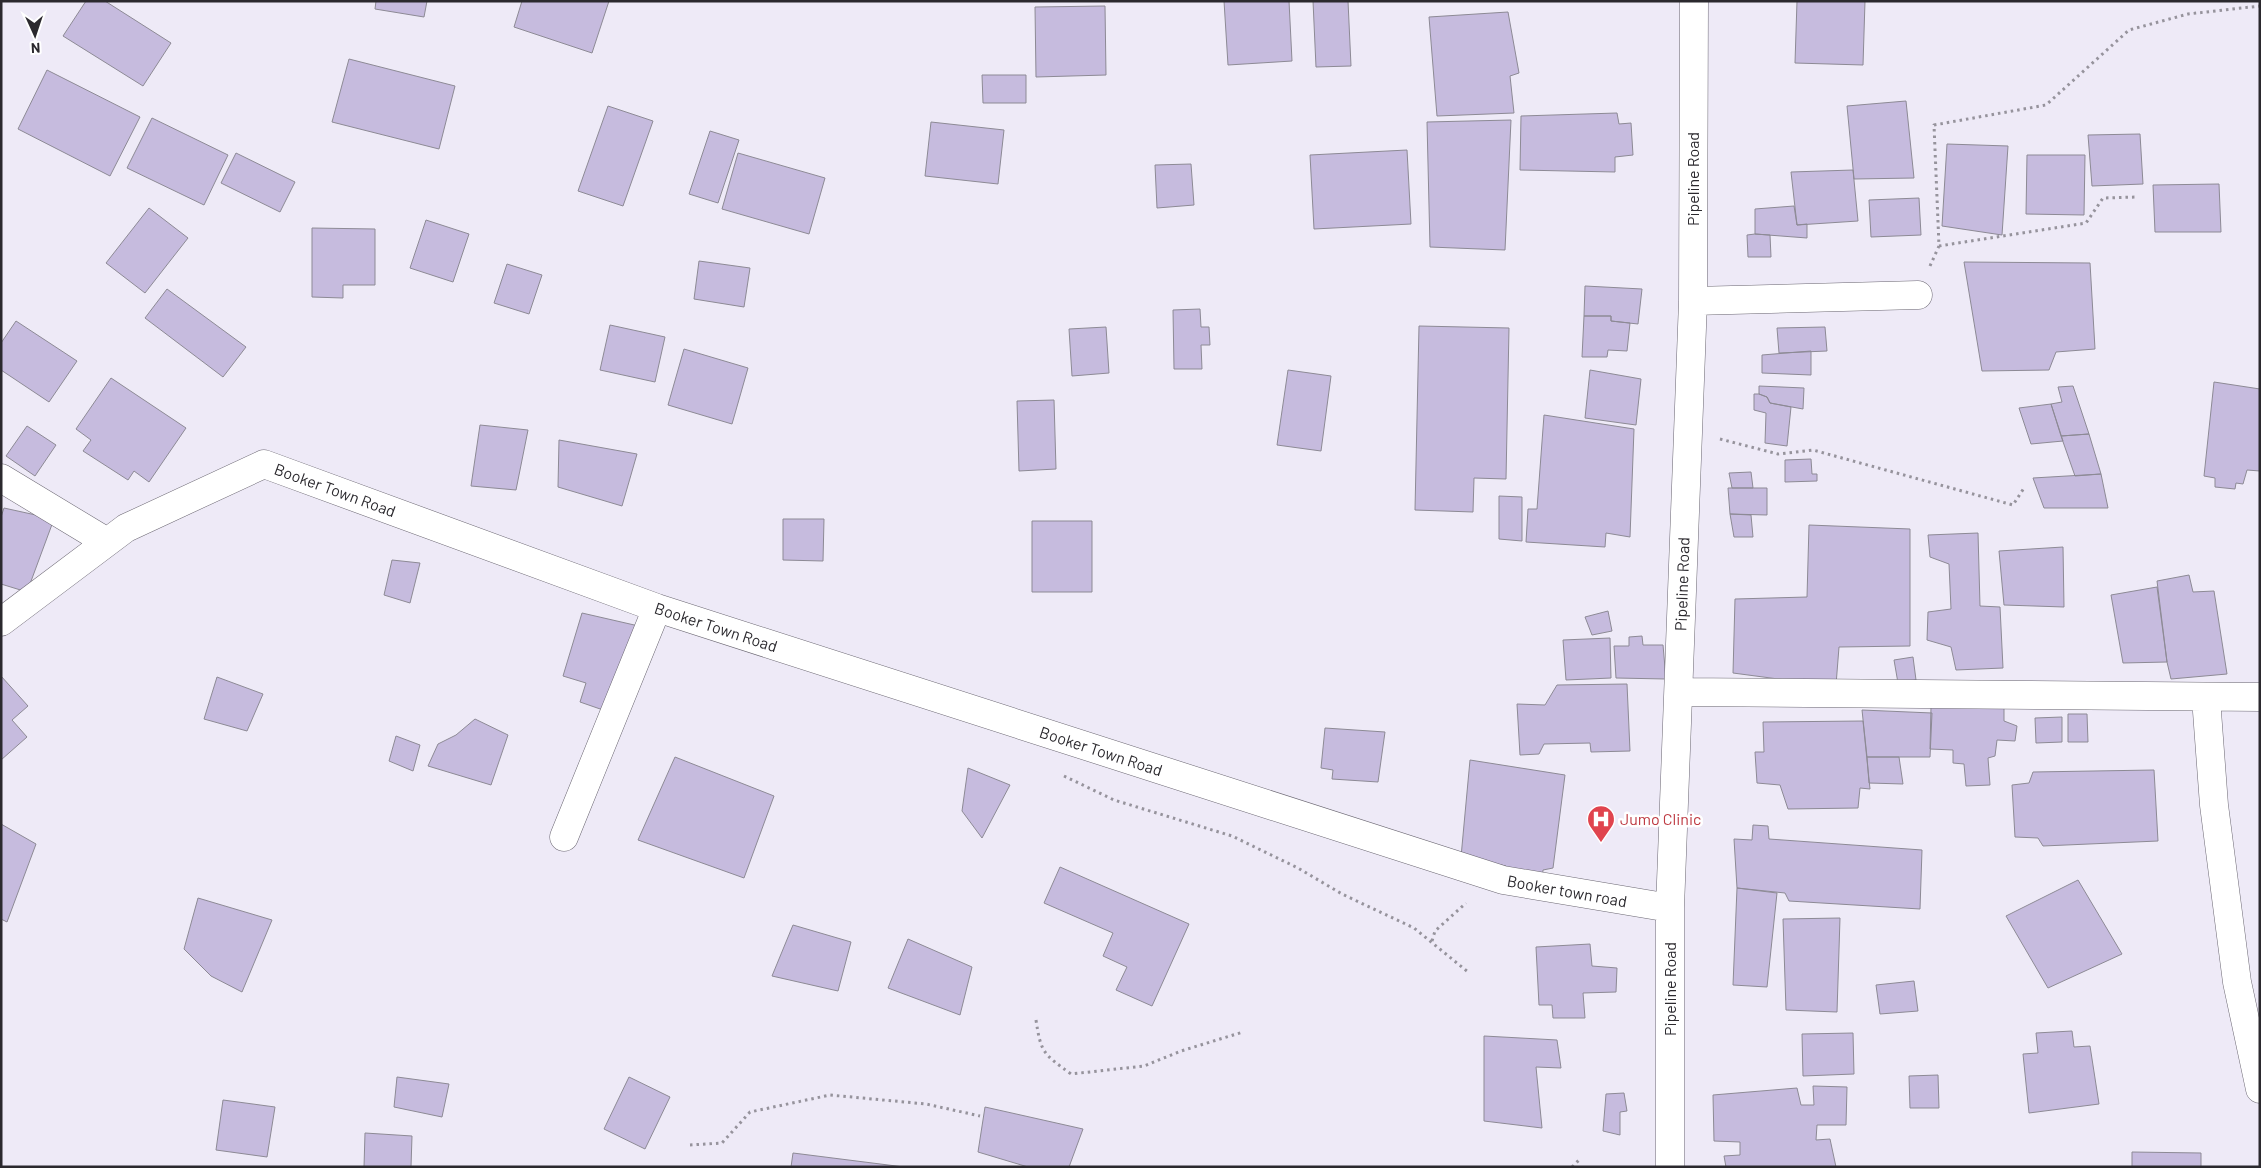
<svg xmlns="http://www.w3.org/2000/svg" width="2261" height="1168" viewBox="0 0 2261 1168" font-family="Barlow,sans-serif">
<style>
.building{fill:#c6bbde;stroke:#8d8a95}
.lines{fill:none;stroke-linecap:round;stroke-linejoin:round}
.minor-casing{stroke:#6b6772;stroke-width:29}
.path{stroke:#96939c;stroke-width:3;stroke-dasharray:2.5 4;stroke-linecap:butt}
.minor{stroke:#fff;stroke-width:28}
.labels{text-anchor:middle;stroke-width:5;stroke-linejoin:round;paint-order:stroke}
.street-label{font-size:16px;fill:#2b292e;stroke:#fff}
.health-label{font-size:16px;fill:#be3a42;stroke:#fff;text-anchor:start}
</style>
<rect width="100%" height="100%" fill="#eeeaf7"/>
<path class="building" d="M86 1H105L171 43 143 86 63 36Z
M376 1H427L424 17 375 9Z
M522 1H609L592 53 514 27Z
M1224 1H1289L1292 61 1228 65Z
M1313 1H1348L1351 66 1316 67Z
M1797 1H1865L1863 65 1795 63Z
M1105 6 1106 75 1036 77 1035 7Z
M1508 12 1519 73 1510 76 1514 113 1437 116 1429 17Z
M349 59 455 86 439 149 332 122Z
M47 70 140 117 110 176 18 129Z
M982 75H1026V103H983Z
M1906 101 1914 178 1854 179 1847 106Z
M608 106 653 121 623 206 578 191Z
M1617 113 1619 124 1631 123 1633 155 1615 157V172L1520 170 1521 116Z
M152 118 228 155 204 205 127 168Z
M1511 120 1505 250 1430 247 1427 122Z
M931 122 1004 130 998 184 925 176Z
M710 131 739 140 718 203 689 194Z
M2140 134 2143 184 2092 186 2088 135Z
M1947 144 2008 146 2002 235 1942 226Z
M1407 150 1411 224 1314 229 1310 155Z
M236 153 295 182 280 212 221 183Z
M738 153 825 178 809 234 722 209Z
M2027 155H2085L2084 215 2026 214Z
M1191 164 1194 205 1157 208 1155 165Z
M1853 170 1858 221 1797 225 1791 172Z
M2219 184 2221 232H2155L2153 185Z
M1919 198 1921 235 1871 237 1869 200Z
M1794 206 1797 225 1807 224V238L1755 234V209Z
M149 208 188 238 145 293 106 263Z
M426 220 469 234 453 282 410 268Z
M312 228 375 229V285H343V298L312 297Z
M1755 234 1770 235 1771 257H1748L1747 235Z
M699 261 750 268 744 307 694 299Z
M1964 262 2090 263 2095 349 2056 352 2049 370 1982 371Z
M507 264 542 275 529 314 494 303Z
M1585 286 1642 289 1638 324 1611 321V316H1584Z
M167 289 246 347 223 377 145 318Z
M1200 309 1201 327H1209L1210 345H1201L1202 369H1174L1173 310Z
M1584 316H1611V321L1630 323 1627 351 1608 350 1607 357H1582Z
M16 321 77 361 49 402 1 370V343Z
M610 325 665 337 655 382 600 370Z
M1419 326 1509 328 1506 479 1474 478 1473 512 1415 510Z
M1106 327 1109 373 1072 376 1069 329Z
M1825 327 1827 351 1779 353 1777 328Z
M684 349 748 368 732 424 668 405Z
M1811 351V375L1762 373V355Z
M1288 370 1331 376 1321 451 1277 445Z
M1590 370 1641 379 1636 425 1585 418Z
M111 378 186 428 149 482 134 471 128 480 83 451 91 440 76 429Z
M2214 382 2260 389V471L2247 470 2243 484 2236 483 2235 489 2215 487V478L2204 476Z
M1759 386 1804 388 1803 409 1770 403 1767 397 1759 394Z
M2073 386 2089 434 2061 436 2051 404 2062 402 2058 387Z
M1754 394H1759L1767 397 1770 403 1791 407 1787 446 1765 443 1766 413 1754 410Z
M1054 400 1056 469 1019 471 1017 401Z
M2051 404 2063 441 2031 444 2019 408Z
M1544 415 1634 429 1630 537 1606 533 1605 547 1526 542 1528 509H1537Z
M480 425 528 430 516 490 471 486Z
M27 426 56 445 35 476 6 456Z
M2089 434 2101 474 2075 476 2061 436Z
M559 440 637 454 622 506 558 487Z
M1811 459 1812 474H1817V481L1785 482V460Z
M1751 472 1753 488H1732L1729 473Z
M2101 474 2108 508H2044L2033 478Z
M1728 488H1767V515L1730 514Z
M1499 496 1522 497V541L1499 539Z
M4 508 54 519 27 592 1 584V517Z
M1730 514 1751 515 1753 537H1734Z
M783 519H824L823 561 783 560Z
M1032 521H1092V592H1032Z
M1809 525 1910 529V646L1839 647 1836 685 1816 684 1733 673 1735 599 1807 597Z
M1978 533 1980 606 2000 607 2003 668 1956 670 1951 647 1927 640 1928 612 1951 609 1949 564 1930 557 1928 535Z
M2063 547 2064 607 2004 605 1999 551Z
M392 560 420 563 410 603 384 595Z
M2189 575 2193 592 2214 591 2227 674 2171 679 2167 662 2157 581Z
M2157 587 2167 662 2123 663 2111 595Z
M1608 611 1612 631 1592 635 1585 617Z
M582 613 643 627 606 711 580 702 586 683 563 676Z
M1642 636 1643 645H1663L1666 679 1616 678 1614 646H1629V637Z
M1610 638 1611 678 1566 680 1563 640Z
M1913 657 1916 680 1898 683 1894 660Z
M1 676 28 706 12 720 27 737 1 760Z
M217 677 263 694 247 731 204 719Z
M1627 684 1630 751 1591 752 1590 743 1544 744 1539 754 1520 755 1517 704 1545 705 1557 685Z
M1931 707 2004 708V721L2017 726 2015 741 1997 740 1995 756 1988 758 1990 785 1966 786 1964 764 1953 763V750L1930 749Z
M1862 710 1932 713 1930 757H1867Z
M2068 714H2087L2088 742H2068Z
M2062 717V742L2036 743 2035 718Z
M475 719 508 735 491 785 428 766 438 744 456 735Z
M1863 721 1870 789 1860 788 1858 808 1788 809 1780 785 1757 783 1755 752H1764L1763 722Z
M1325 728 1385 732 1378 782 1332 779 1333 770 1321 768Z
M396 736 420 745 413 771 389 761Z
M675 757 774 796 744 878 638 840Z
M1867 757H1899L1903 784 1869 783Z
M1470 760 1565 775 1553 868 1543 870 1542 881 1506 878V866L1461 857Z
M968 768 1010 785 982 838 962 811Z
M2154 770 2158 841 2043 846 2038 838 2015 837 2012 785 2029 783 2033 772Z
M1 824 36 844 7 922 1 919Z
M1753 825 1768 826 1769 839 1922 850 1920 909 1789 901 1785 893 1737 888 1734 839 1752 840Z
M1060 867 1189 924 1152 1006 1116 990 1127 967 1103 956 1113 933 1044 903Z
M2078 880 2122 954 2048 988 2006 916Z
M1737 888 1777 893 1767 987 1733 985Z
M198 898 272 920 242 992 211 976 184 949Z
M1840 918 1837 1012 1786 1010 1783 919Z
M793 925 851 942 838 991 772 976Z
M908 939 972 967 960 1015 888 988Z
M1590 944 1592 966 1617 968 1616 992 1583 993 1585 1018H1553L1552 1005H1539L1536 947Z
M1914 981 1918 1011 1880 1014 1876 985Z
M2072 1031 2074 1047 2090 1046 2099 1104 2029 1113 2023 1054 2038 1053 2036 1033Z
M1853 1033 1854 1074 1803 1076 1802 1034Z
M1484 1036 1557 1040 1561 1068 1536 1067 1542 1128 1484 1121Z
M1938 1075 1939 1108H1910L1909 1076Z
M397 1077 449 1084 442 1117 394 1107Z
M629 1077 670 1097 645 1149 604 1129Z
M1813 1086 1847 1087 1846 1125H1817L1816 1140 1830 1139 1836 1167H1726L1724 1156 1740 1155V1142L1714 1141 1713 1095 1797 1088 1801 1105H1814Z
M1624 1093 1627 1111 1620 1112V1135L1603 1131 1606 1094Z
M223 1100 275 1107 267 1157 216 1150Z
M985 1107 1083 1129 1069 1167H1028L978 1152Z
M365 1133 412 1136 411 1167H364Z
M2132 1152 2201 1153V1167H2132Z
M793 1153 904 1167H791Z"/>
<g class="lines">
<g class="minor-casing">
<path id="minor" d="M1693 301 1918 295
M1 478 107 542
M1 622 126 528 264 464 657 608 1503 880 1670 908
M1679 692 2260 697
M2206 698 2214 805 2237 982 2260 1089
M564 837 657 608
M1670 1167V908L1693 301 1694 1"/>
</g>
<path class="path" d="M1939 246 2086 223 2103 198 2138 197
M1930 266 1939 246 1934 125 2046 105 2129 30 2188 14 2260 6
M1720 439 1778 454 1813 450 2013 505 2024 488
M1064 776 1114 800 1232 836 1298 868 1342 894 1414 928 1468 972
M1432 941 1435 931 1466 903
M1036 1020C1041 1054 1044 1054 1071 1074L1144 1066 1181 1051 1243 1032
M690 1145 722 1143 750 1112 830 1095 926 1104 980 1116
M1572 1167 1581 1158"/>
<use href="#minor" class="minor"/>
</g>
<defs>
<g id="hospital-pin" transform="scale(1.4375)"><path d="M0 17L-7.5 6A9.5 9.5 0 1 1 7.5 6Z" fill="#e0444e" stroke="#fff"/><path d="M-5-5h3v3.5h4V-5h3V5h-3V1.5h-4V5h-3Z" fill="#fff"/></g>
</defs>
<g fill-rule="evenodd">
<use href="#hospital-pin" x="1601" y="819"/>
</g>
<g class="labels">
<g class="street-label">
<text transform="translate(1693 179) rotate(-90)" y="6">Pipeline Road</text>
<text transform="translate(335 490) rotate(20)" y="6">Booker Town Road</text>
<text transform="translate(1682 584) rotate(-88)" y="6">Pipeline Road</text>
<text transform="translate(716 627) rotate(18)" y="6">Booker Town Road</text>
<text transform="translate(1101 751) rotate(18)" y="6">Booker Town Road</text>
<text transform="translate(1567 891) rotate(10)" y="6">Booker town road</text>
<text transform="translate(1670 989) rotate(-90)" y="6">Pipeline Road</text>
</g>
<g class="health-label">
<text x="1620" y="825">Jumo Clinic</text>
</g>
</g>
<rect width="2261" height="1168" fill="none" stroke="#2b292e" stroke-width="5"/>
<g transform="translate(35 35) rotate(177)" stroke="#ffffff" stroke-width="4" paint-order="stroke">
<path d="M0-4L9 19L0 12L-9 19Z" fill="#2b292e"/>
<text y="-8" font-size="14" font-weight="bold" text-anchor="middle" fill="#2b292e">N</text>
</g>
</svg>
